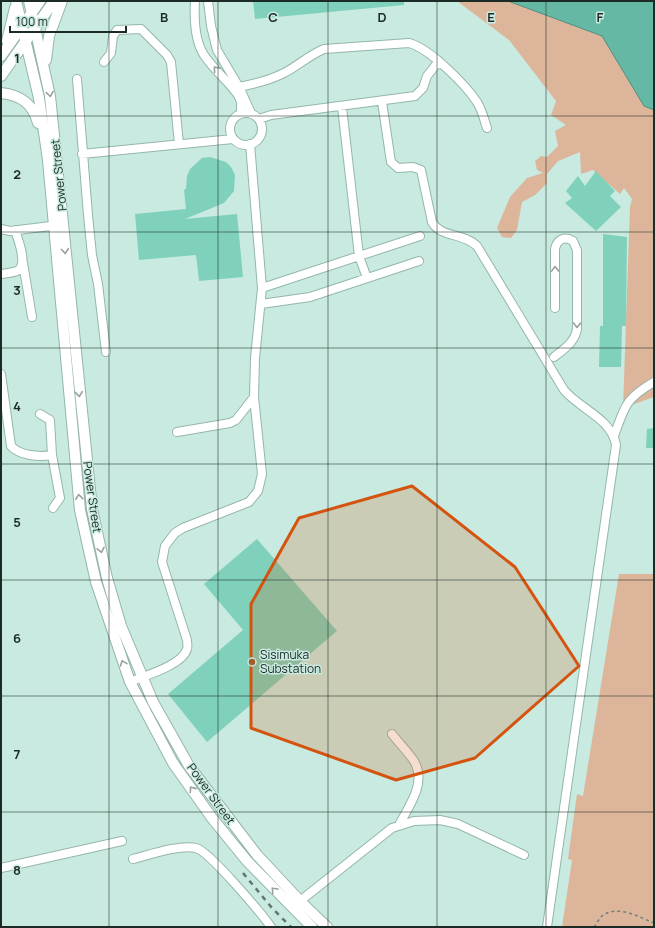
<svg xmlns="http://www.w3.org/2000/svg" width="655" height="928" viewBox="0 0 655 928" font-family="Manrope,sans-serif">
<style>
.green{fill:#dcb59b}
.water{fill:#65b8a3;stroke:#4f8e7e}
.building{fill:#7fd1bc}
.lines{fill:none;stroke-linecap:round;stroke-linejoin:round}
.minor-casing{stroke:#95b6ac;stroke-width:10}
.major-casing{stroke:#95b6ac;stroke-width:12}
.path{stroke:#6c847d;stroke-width:1.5;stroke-dasharray:3 3;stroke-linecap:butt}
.minor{stroke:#fff;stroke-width:8}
.major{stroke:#fff;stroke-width:10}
.rail{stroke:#617771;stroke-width:2.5;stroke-dasharray:5 5;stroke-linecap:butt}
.oneway{stroke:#99a09e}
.marked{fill:#d4540f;fill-opacity:0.2;stroke:#d4540f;stroke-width:3;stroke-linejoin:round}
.grid{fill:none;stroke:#1d2b27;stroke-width:1;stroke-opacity:0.55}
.poi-dot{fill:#a05e2c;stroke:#c8eae0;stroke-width:1.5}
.labels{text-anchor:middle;stroke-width:3;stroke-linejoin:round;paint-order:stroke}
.street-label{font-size:12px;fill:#1d2b27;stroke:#c8eae0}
.poi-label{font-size:12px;fill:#1d2b27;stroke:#c8eae0;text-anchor:start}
.grid-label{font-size:13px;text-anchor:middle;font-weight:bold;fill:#1d2b27;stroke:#c8eae0;stroke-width:3;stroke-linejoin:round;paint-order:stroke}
</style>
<rect width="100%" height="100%" fill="#c8eae0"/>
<path class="green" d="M457 1H508L602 36 644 106 654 110V397L623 408 630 207 632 199 624 188 620 194 593 170 581 174 580 152 558 161 547 174V183L535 195 522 202 517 230 511 238 502 237 497 228 510 197 527 178 543 173 537 170 535 161 541 156 547 157 558 146 555 131 566 125 551 115 556 101 509 40Z
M619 574H654V927H562L572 860 568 859 577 794 583 796Z"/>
<path class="water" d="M508 1H654V110L644 106 602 36Z"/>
<path class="building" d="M253 1H404V5L255 19Z
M210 157 226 162 231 167 235 175 234 191 224 203 185 219 237 214 243 277 199 281 196 255 139 260 135 214 186 209 184 190 186 189 187 176 190 169 202 158Z
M596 171 615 191 610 196 621 207 596 231 565 203 572 198 566 191 578 176 585 186Z
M603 234 627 237 626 326H622L621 367H599L600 326H603Z
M654 428V448H646L647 429Z
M257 539 337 631 207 742 168 694 243 630 204 584Z"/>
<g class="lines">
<g class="minor-casing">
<path id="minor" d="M195 1C194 18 195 41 204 55 214 70 228 81 238 95L241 102V113
M208 1 211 26 217 50 239 87 251 113
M104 62 111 53 113 36 117 30 141 29 167 55 171 62 179 144
M77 79 88 215 92 255 98 284 106 352
M233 88C251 85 268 81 284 73 298 66 309 55 324 49L409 43C429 48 465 84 477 102 482 110 484 119 487 128
M382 102 391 162 398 168 413 167 421 170 432 222C441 238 462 232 477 246L564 390C581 410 611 418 616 445L547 927
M342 107 359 256 367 278
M230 129a16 16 0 1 1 32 0a16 16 0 1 1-32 0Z
M259 119 271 115 415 96 423 88 427 76 439 61
M82 154 233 139
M1 229 10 231 59 225
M23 263 32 317
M1 274C6 273 12 273 17 271 29 265 18 240 15 230
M262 288 420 236
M261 304 310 297 419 261
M554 357C564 349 575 342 577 329V250L573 241C565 236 557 239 555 249V308
M1 374 11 446C20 456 39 457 52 455L50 420 40 414
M177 432 230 423 236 420 254 397
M614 436C625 406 625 399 654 382
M52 455 60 498 53 508
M130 682C144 676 183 665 187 649 188 647 187 642 187 640L162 562 165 546 175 533 183 528 249 502 258 491 262 474 254 397 255 358 262 288 250 144
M392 734C399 743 408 752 414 761 427 783 409 806 399 825
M133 859C149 855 180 844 196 848 209 851 261 913 271 927
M1 868 122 841
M295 905 392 828 414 821 440 820 458 824 524 855"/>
</g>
<g class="major-casing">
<path id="major" d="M16 1 39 98 48 160 80 510 96 582 130 682 173 763 212 818 247 861 312 927
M29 1 50 96 92 509 107 578 121 626 153 702 189 766 257 855 300 901 327 927
M7 41 15 8
M1 56 40 1
M46 60 49 36 62 1
M1 76 54 1
M1 93C21 95 33 104 38 123"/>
</g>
<path class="path" d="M594 927C597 923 600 917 603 915 619 905 639 917 654 923"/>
<use href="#minor" class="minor"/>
<use href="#major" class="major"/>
<path class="rail" d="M243 873 272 908 291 927"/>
</g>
<defs><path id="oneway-chevron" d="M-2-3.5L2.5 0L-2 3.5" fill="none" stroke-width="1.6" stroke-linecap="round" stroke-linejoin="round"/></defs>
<g class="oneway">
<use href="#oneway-chevron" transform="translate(216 69) rotate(-130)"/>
<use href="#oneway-chevron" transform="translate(50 94) rotate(81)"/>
<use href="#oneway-chevron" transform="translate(65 251) rotate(86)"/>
<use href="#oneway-chevron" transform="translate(555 269) rotate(-92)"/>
<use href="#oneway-chevron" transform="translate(577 325) rotate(92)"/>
<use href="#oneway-chevron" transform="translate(79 394) rotate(84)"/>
<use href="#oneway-chevron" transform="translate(79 497) rotate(-96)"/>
<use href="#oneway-chevron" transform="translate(101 550) rotate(78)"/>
<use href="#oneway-chevron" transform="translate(123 663) rotate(-110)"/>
<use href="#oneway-chevron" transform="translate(192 789) rotate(-125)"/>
<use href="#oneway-chevron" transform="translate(274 890) rotate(-133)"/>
</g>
<path class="marked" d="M412 486 515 567 579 666 475 758 396 780 251 728V604L299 518Z"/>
<path class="grid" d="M109 1V927M218 1V927M328 1V927M437 1V927M546 1V927M1 116H654M1 232H654M1 348H654M1 464H654M1 580H654M1 696H654M1 812H654"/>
<circle class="poi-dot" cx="252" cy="662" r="4"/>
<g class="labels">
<g class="street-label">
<text transform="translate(59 175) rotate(-96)" y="4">Power Street</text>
<text transform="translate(92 497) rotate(82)" y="4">Power Street</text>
<text transform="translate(211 794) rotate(54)" y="4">Power Street</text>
</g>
<g class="poi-label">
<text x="260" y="659">Sisimuka<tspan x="260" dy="14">Substation</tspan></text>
</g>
</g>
<g class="grid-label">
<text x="164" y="22">B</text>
<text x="273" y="22">C</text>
<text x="382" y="22">D</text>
<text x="491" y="22">E</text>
<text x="600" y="22">F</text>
<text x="17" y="63">1</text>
<text x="17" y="179">2</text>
<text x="17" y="295">3</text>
<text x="17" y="411">4</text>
<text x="17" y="527">5</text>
<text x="17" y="643">6</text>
<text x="17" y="759">7</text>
<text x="17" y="875">8</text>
</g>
<rect width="655" height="928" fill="none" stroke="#1d2b27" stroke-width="4"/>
<path d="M10 26v6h116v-6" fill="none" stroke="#1d2b27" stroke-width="2"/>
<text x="16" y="26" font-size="12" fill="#1d2b27" stroke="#c8eae0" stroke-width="3" paint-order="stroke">100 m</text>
</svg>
